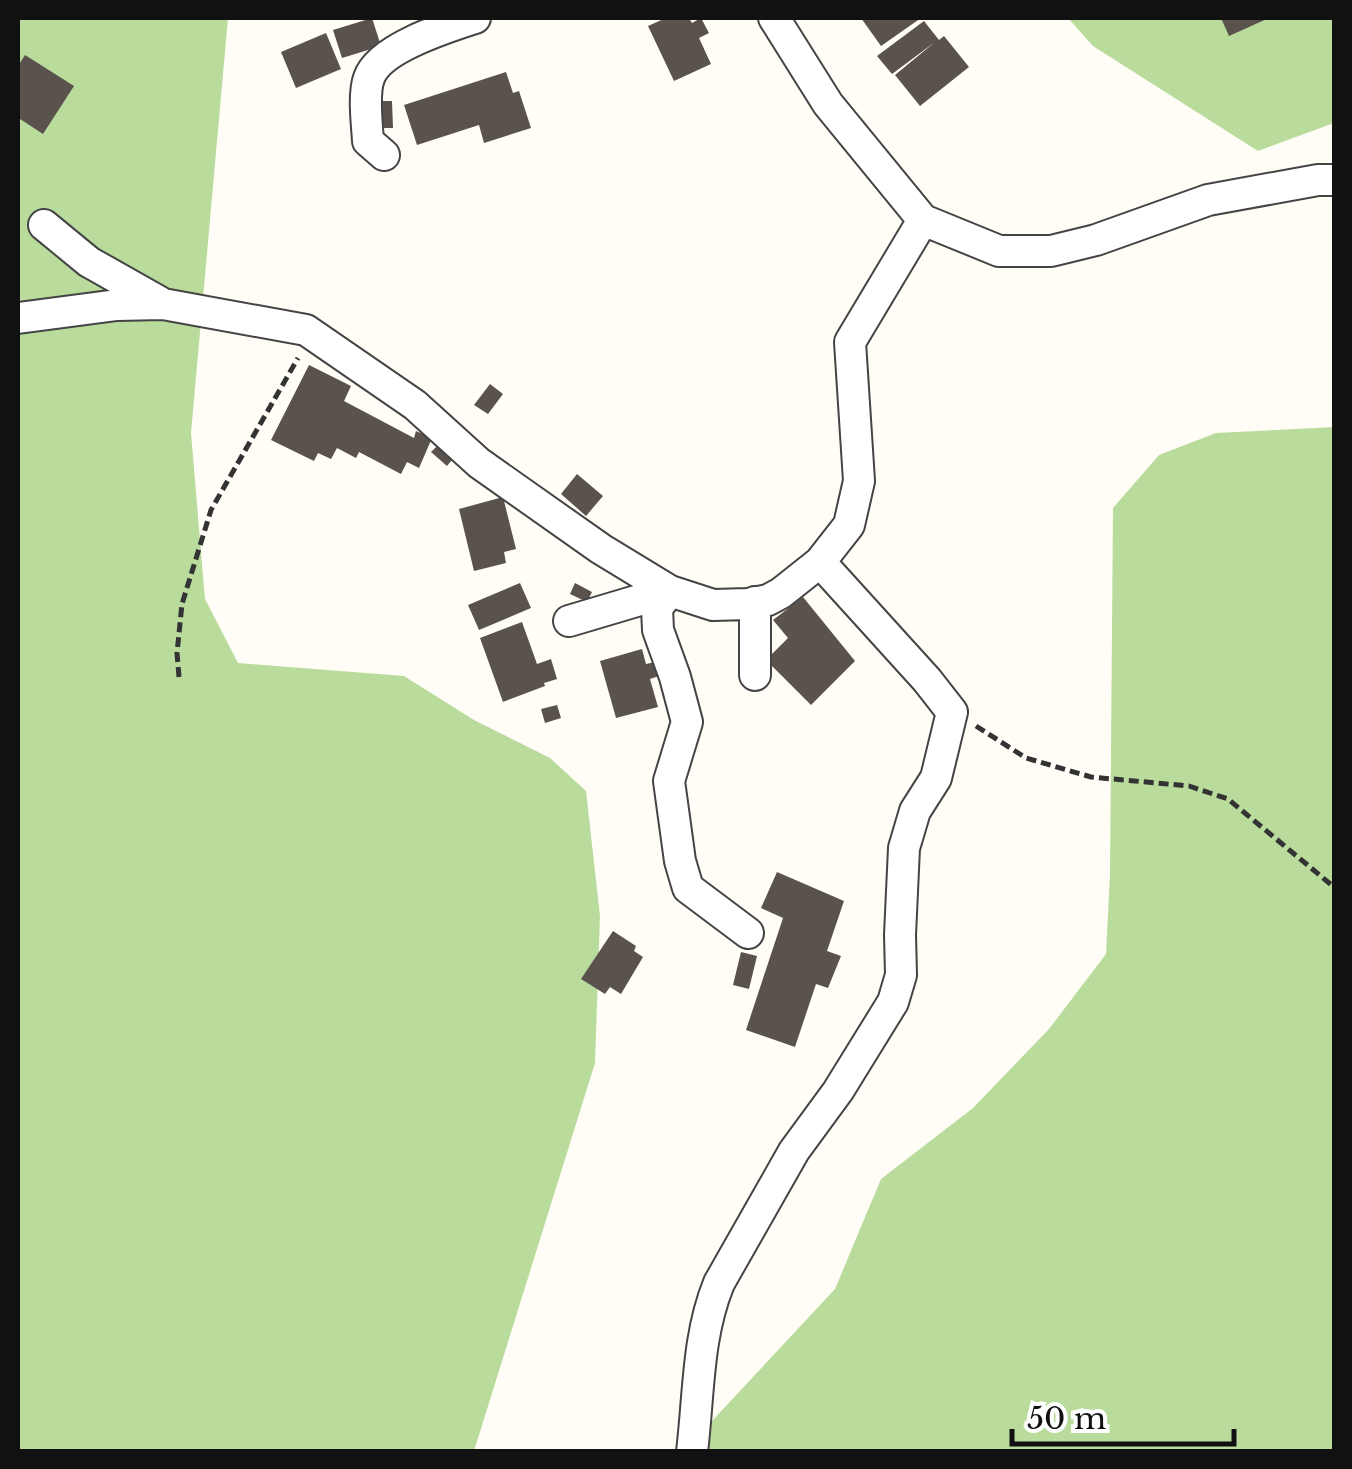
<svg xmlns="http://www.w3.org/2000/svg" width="1352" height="1469" viewBox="0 0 1352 1469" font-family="'Libre Baskerville',serif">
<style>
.forest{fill:#b9dc9c}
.building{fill:#5a524d}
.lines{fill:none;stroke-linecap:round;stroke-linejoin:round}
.minor-casing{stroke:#444;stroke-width:34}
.path{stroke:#333;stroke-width:5;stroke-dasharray:10 5;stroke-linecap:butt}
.minor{stroke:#fff;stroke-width:30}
</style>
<rect width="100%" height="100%" fill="#fffdf5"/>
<path class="forest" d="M18 18H228L191 433 205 599 238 663 404 676 474 720 550 758 586 791 600 916 595 1063 474 1451H18Z
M1068 18H1334V123L1258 151 1093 46Z
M1334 427V1451L683 1452 835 1289 881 1179 973 1108 1049 1029 1106 954 1110 874 1113 508 1159 455 1216 433Z"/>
<path class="building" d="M372 18 381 46 342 58 333 30Z
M666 18H689L692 23 701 18 709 33 699 38 711 64 674 81 648 26Z
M861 18H921L881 46Z
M1221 18H1269L1229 36Z
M924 21 939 40 944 36 969 67 920 106 895 75 935 42 892 74 877 56Z
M326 33 341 69 296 88 281 52Z
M25 55 74 86 43 134 20 119 18 123V66Z
M506 72 513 93 519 91 531 128 484 143 479 125 417 145 404 105Z
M379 101H392L393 128H379Z
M309 365 351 386 344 401 414 438 416 431 432 438 419 468 407 462 401 474 359 452 356 458 337 448 331 459 318 453 314 461 271 440Z
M490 384 503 394 488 414 474 405Z
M441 442 456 455 447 466 431 452Z
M577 474 603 496 586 516 561 494Z
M503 497 516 549 504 552 506 563 474 571 459 509Z
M520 583 531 608 479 630 468 605Z
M575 583 592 592 587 602 570 594Z
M803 597 855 661 811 705 766 660 788 638 773 620Z
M522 622 537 664 551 659 557 679 544 683 545 686 503 702 480 638Z
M642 649 646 664 655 662 659 676 650 679 658 707 616 718 600 661Z
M557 705 561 718 545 723 541 709Z
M777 872 844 901 827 951 841 956 828 988 816 984 795 1047 746 1030 783 918 761 908Z
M613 931 636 946 634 951 643 957 621 994 610 987 605 994 581 979Z
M741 952 757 956 749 989 733 985Z"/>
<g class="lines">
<g class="minor-casing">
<path id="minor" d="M774 18 828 104 923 220 999 251H1051L1096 240 1208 200 1318 180H1334
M384 155 368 141C367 124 363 94 369 78 379 48 447 27 475 18
M44 225 89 262 160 302
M18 318 117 305 163 304 306 330 415 405 479 463 601 549 670 591 713 605 748 604 768 600 781 593 820 562 849 525 859 481 850 342 923 220
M670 591 657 608 658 630 675 677 687 722 669 781 680 861 688 888 748 933
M755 602V675
M569 621 670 591
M692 1452C699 1394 697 1337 719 1283L794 1151 838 1091 893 1002 901 975 900 935 904 848 915 811 936 778 952 712 927 680 820 562"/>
</g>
<path class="path" d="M179 677 177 653 182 604 211 510 298 358
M976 726 1026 758 1091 777 1189 786 1228 799 1334 887"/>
<use href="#minor" class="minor"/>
</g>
<rect width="1352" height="1469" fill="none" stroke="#111111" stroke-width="40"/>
<path d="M1012 1429v15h222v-15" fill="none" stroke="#111111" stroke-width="5"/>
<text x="1027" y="1429" font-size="30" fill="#111111" stroke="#ffffff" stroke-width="8" paint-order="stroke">50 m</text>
</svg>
